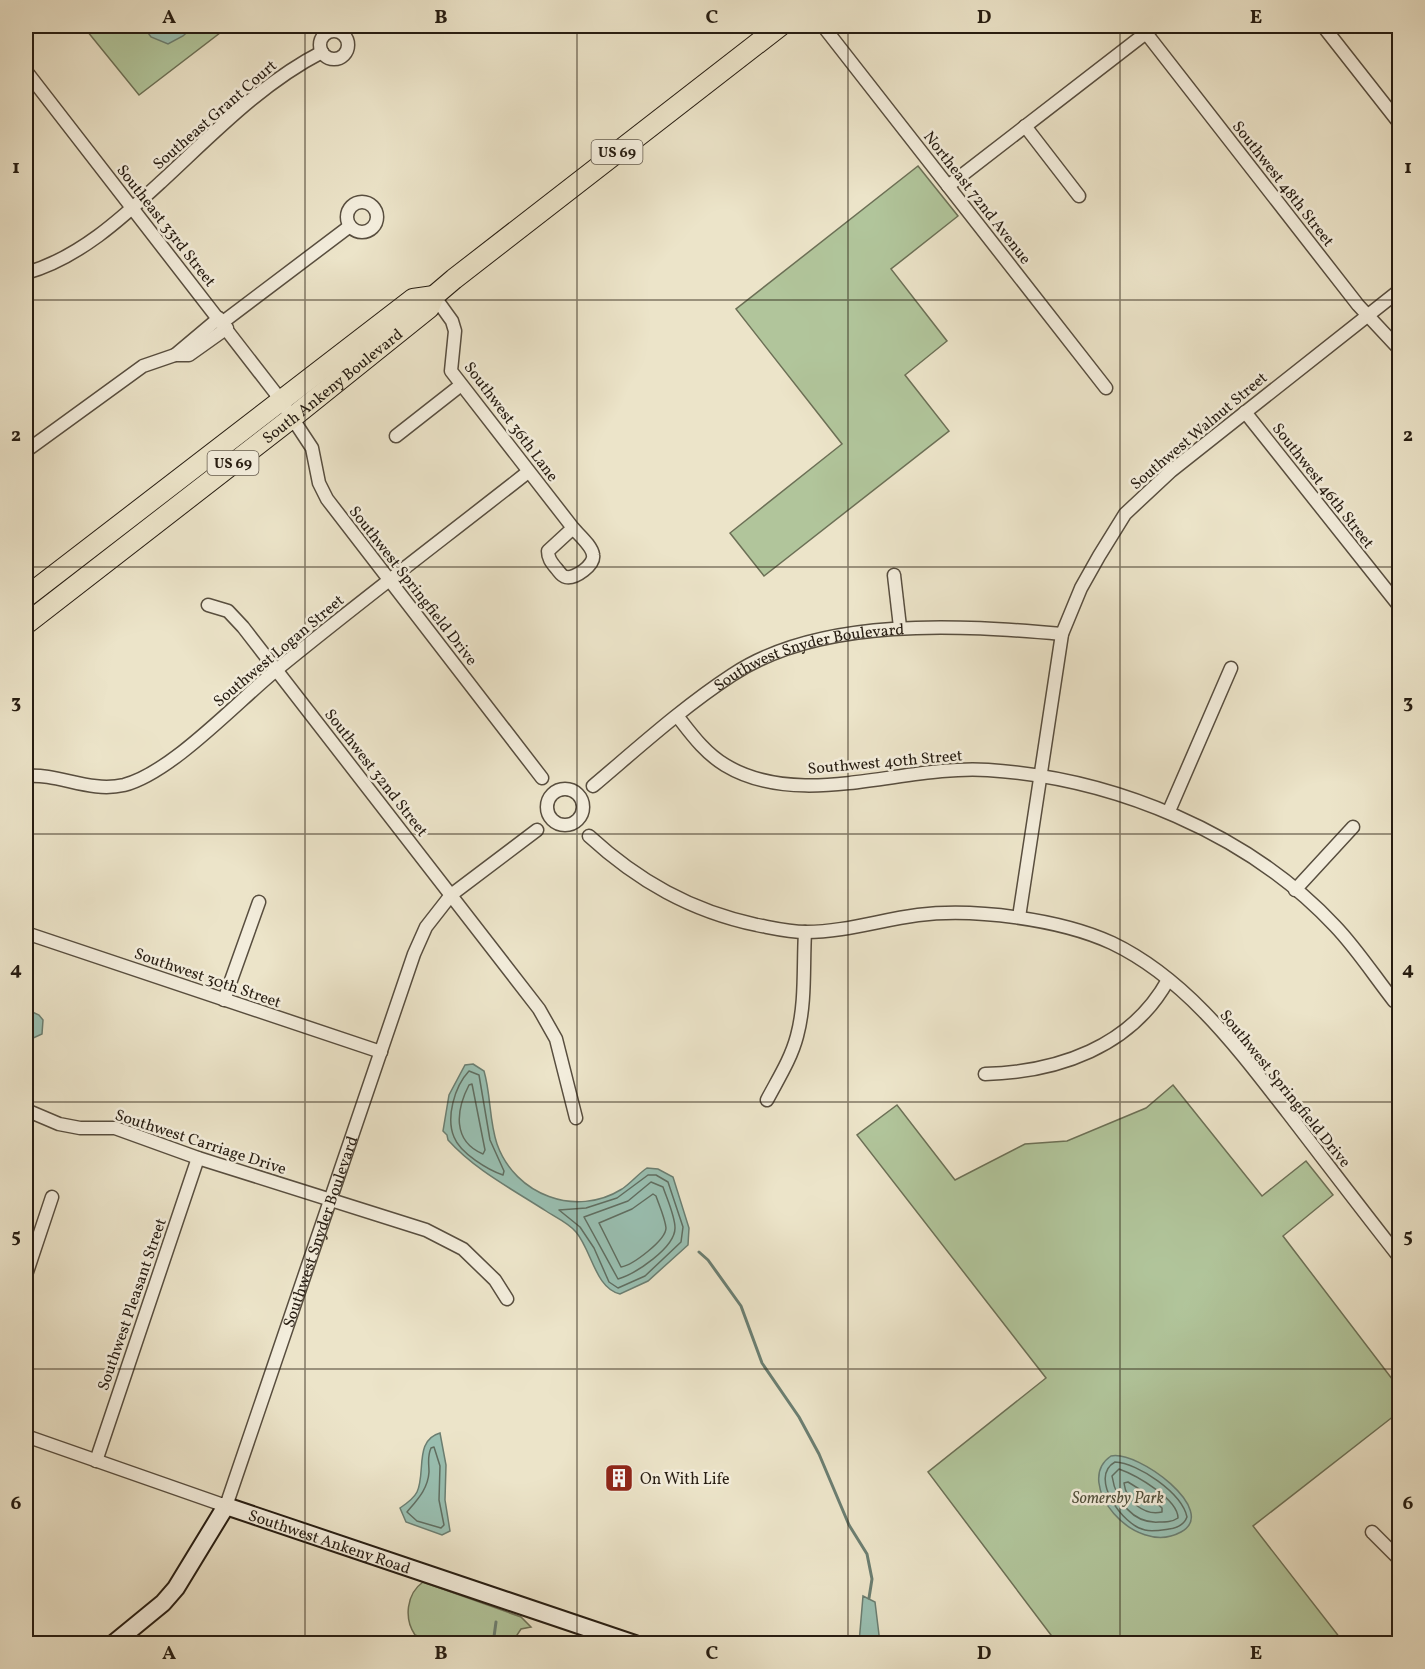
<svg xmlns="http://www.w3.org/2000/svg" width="1425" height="1669" viewBox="0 0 1425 1669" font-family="Vollkorn,serif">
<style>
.green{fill:#b1c59b;stroke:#6c7056;stroke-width:1.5}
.water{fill:#99bfb1;stroke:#6b7e71;stroke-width:1.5}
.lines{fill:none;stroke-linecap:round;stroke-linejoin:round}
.shore{stroke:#606e61;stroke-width:1.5}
.stream{stroke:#6b7e71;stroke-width:3}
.street-casing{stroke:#584e3f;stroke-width:15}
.secondary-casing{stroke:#261c11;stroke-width:20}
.primary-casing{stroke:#261c11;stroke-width:22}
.street{stroke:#f3eddc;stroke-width:12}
.secondary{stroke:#f3eddc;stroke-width:16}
.primary{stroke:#ece4c9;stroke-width:20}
.grid{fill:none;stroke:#261c11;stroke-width:1.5;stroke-opacity:0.55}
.labels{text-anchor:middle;stroke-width:5;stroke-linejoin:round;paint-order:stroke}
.shield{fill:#f3eddc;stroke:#645b4e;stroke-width:1.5}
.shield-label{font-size:15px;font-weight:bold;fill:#261c11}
.street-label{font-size:16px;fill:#261c11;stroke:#f3eddc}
.poi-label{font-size:16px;fill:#261c11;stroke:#f3eddc;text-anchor:start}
.park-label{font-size:16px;font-style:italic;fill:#504f3a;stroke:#f3eddc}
.neatline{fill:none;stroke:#261c11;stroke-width:2}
.grid-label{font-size:20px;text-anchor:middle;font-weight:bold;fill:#261c11}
</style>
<rect width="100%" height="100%" fill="#ece4c9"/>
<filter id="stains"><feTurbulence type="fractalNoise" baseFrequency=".00333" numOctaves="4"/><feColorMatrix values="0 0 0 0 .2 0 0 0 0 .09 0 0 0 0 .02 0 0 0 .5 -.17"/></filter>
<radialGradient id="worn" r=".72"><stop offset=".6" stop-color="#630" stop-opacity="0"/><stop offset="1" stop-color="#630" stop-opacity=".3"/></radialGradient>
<path class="green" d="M83 26H229L139 95Z
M918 166 958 216 891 269 947 341 905 375 949 431 764 576 730 533 842 444 736 309Z
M1173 1085 1262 1196 1306 1161 1333 1195 1283 1236 1399 1388V1412L1253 1526 1344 1643H1057L928 1472 1046 1378 857 1135 897 1105 955 1180 1025 1144 1067 1141 1146 1108Z
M423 1582 521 1617 531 1627 521 1629 517 1635 520 1641 519 1643H436L415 1635C404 1619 406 1594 423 1582Z"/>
<path class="water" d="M143 26H194L183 36 168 44 151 37Z
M26 1009 39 1015 43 1020 42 1034 29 1040 26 1039Z
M473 1064 484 1071C491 1095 489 1120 497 1144 515 1195 576 1218 622 1189 631 1183 638 1174 647 1168L658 1169 673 1177 689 1228 688 1245 648 1281 620 1294C595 1288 592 1251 576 1232 569 1223 555 1217 546 1211 512 1189 475 1170 448 1140L447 1135 443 1131 449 1095 465 1065Z
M440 1433 446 1465 445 1500 450 1531 442 1535 406 1522 400 1508C406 1504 414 1498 417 1492 426 1473 414 1440 440 1433Z
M1111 1456C1138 1450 1220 1511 1181 1532 1134 1558 1072 1482 1111 1456Z
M863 1596 875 1602 880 1643H859Z"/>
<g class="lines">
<path class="shore" d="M469 1071 479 1075 490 1140 504 1171 503 1175C488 1170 460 1153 454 1137 446 1118 454 1087 469 1071Z
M472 1084 485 1150 483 1154C452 1141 456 1110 469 1085Z
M648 1175H656L668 1182 683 1227 681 1242 645 1276 618 1288 609 1282 594 1248 580 1227 559 1210 586 1208 617 1198Z
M651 1182 663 1187C667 1199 675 1216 675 1228 675 1248 635 1274 618 1279L584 1217 628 1201Z
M653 1194 656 1196C659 1205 665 1218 666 1228 666 1240 633 1265 621 1267L599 1223 632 1209Z
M434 1447 440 1466 439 1500 444 1525 441 1528 417 1521 407 1512C417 1500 428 1489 429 1472 429 1463 427 1457 431 1448Z
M1115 1462C1138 1463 1182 1493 1187 1517 1184 1525 1177 1528 1169 1529 1162 1530 1152 1532 1145 1530 1123 1526 1088 1477 1115 1462Z
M1119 1469C1136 1475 1178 1499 1178 1518 1172 1522 1166 1522 1159 1522 1133 1524 1116 1501 1112 1476Z
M1128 1482 1144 1492 1162 1508V1512C1144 1516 1126 1501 1124 1483Z"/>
<path class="stream" d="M699 1252 708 1260 741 1306 762 1363 799 1417 819 1454 849 1525 867 1554 872 1579 869 1598
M493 1644 496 1622"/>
<g class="street-casing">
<g id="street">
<path d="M823 26 1106 388"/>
<path d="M1323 26 1400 124"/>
<circle cx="334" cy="45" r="14"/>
<path d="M1146 33 1358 305 1400 350"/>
<path d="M26 71 277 395 312 448 319 483 327 499 542 778"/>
<path d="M1025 126 1079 196"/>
<path d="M948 186 1155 26"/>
<circle cx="362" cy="217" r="15"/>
<path d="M26 273C79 258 122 218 161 182 212 135 260 84 322 52"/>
<path d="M434 296 452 321 455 331 451 371 573 528 548 551C548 558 551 562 556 568 559 571 561 576 566 577 575 579 595 565 593 555 592 546 579 535 573 528"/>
<path d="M223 322 350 226"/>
<path d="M175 355 219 318"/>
<path d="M1245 412 1400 607"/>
<path d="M396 436 461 385"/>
<path d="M26 451 143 366 175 355H189L227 328"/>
<path d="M894 575 900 627"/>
<path d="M208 605 228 611 243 627 539 1009 556 1039 576 1118"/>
<path d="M678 717C692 735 705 753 725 765 801 811 905 764 988 770 1114 778 1248 833 1335 926 1357 949 1375 977 1394 1001L1400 1003"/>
<path d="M26 776C59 773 89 793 124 785 171 773 236 703 275 671 358 603 444 538 528 472"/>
<path id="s1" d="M593 786C638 748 683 707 732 675 821 616 961 625 1062 634"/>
<circle cx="565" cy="807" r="18"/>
<path d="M1169 811 1231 668"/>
<path d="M589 836C638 881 691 911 757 925 773 928 789 932 806 932 844 932 880 920 918 915 974 908 1060 919 1112 943 1187 979 1238 1049 1288 1113 1325 1161 1362 1210 1400 1258"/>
<path d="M1295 890 1353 827"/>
<path d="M1019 917 1062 634 1081 588 1099 556 1125 514 1171 471 1400 290"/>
<path d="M26 933 381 1052"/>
<path d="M224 1000 259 902"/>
<path d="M985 1074C1058 1072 1131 1047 1168 980"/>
<path d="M767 1100C778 1079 791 1059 797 1036 806 1003 803 966 805 932"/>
<path d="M26 1110 59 1124 80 1128H115L198 1158 426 1230 463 1249 495 1280 507 1299"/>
<path d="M26 1275 52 1197"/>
<path id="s2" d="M26 1436 226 1506 414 954 426 927 451 895 537 830"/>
<path d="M96 1461 198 1158"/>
<path d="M1372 1532 1400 1560"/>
</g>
</g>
<g class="secondary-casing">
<g id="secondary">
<path id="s3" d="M113 1644 163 1603 176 1588 226 1506 635 1644"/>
</g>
</g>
<g class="primary-casing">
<g id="primary">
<path d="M26 597 413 299 434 296"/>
<path id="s4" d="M26 624 293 417 429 308 434 296 454 279 780 26"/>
</g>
</g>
<use href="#street" class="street"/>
<use href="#secondary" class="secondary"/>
<use href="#primary" class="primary"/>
</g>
<path class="grid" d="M305 26V1644M577 26V1644M848 26V1644M1120 26V1644M26 300H1400M26 567H1400M26 834H1400M26 1102H1400M26 1369H1400"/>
<defs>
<g id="building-square" transform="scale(1.5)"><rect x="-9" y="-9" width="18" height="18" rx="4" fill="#8f2418" stroke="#f3eddc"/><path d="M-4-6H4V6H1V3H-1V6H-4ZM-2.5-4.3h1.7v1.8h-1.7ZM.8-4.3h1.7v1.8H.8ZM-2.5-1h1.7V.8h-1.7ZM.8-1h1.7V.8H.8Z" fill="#fff"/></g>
</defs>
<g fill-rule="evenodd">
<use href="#building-square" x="619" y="1478"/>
</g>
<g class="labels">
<g class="shield">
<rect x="591.5" y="140" width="51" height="24" rx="4.5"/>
<rect x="207.5" y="451" width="51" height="24" rx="4.5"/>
</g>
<g class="shield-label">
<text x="617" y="157">US 69</text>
<text x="233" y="468">US 69</text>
</g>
<g class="street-label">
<text transform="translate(214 114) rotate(-41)" y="6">Southeast Grant Court</text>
<text transform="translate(1284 183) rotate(52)" y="6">Southwest 48th Street</text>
<text transform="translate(978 197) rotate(52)" y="6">Northeast 72nd Avenue</text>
<text transform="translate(167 225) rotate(52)" y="6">Southeast 33rd Street</text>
<text dy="6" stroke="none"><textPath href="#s4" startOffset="388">South Ankeny Boulevard</textPath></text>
<text transform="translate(512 421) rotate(53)" y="6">Southwest 36th Lane</text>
<text transform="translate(1198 430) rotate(-40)" y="6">Southwest Walnut Street</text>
<text transform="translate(1324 485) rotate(52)" y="6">Southwest 46th Street</text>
<text transform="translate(414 585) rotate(52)" y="6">Southwest Springfield Drive</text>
<text transform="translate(278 650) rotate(-40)" y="6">Southwest Logan Street</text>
<text dy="6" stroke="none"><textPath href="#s1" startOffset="258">Southwest Snyder Boulevard</textPath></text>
<text transform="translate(885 761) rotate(-5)" y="6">Southwest 40th Street</text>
<text transform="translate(377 772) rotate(52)" y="6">Southwest 32nd Street</text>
<text transform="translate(208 977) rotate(19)" y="6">Southwest 30th Street</text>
<text transform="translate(1286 1088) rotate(51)" y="6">Southwest Springfield Drive</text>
<text transform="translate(201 1141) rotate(18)" y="6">Southwest Carriage Drive</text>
<text dy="6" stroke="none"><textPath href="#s2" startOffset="502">Southwest Snyder Boulevard</textPath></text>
<text transform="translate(131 1304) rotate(-71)" y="6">Southwest Pleasant Street</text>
<text dy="6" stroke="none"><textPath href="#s3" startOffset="290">Southwest Ankeny Road</textPath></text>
</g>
<g class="poi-label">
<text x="640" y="1484">On With Life</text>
</g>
<g class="park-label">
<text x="1118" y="1503">Somersby Park</text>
</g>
</g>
<rect width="1425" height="1669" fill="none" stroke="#ece4c9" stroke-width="66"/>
<rect x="33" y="33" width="1359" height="1603" class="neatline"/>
<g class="grid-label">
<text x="169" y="23">A</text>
<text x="441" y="23">B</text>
<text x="712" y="23">C</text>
<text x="984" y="23">D</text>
<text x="1256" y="23">E</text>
<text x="16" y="173">1</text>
<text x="1408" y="173">1</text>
<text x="16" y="441">2</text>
<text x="1408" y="441">2</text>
<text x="16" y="708">3</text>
<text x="1408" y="708">3</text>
<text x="16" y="975">4</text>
<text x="1408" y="975">4</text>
<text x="16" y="1242">5</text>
<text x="1408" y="1242">5</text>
<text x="16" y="1509">6</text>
<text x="1408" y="1509">6</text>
<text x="169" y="1659">A</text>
<text x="441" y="1659">B</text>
<text x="712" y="1659">C</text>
<text x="984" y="1659">D</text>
<text x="1256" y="1659">E</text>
</g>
<rect width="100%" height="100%" filter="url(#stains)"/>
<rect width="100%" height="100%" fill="url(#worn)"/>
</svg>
